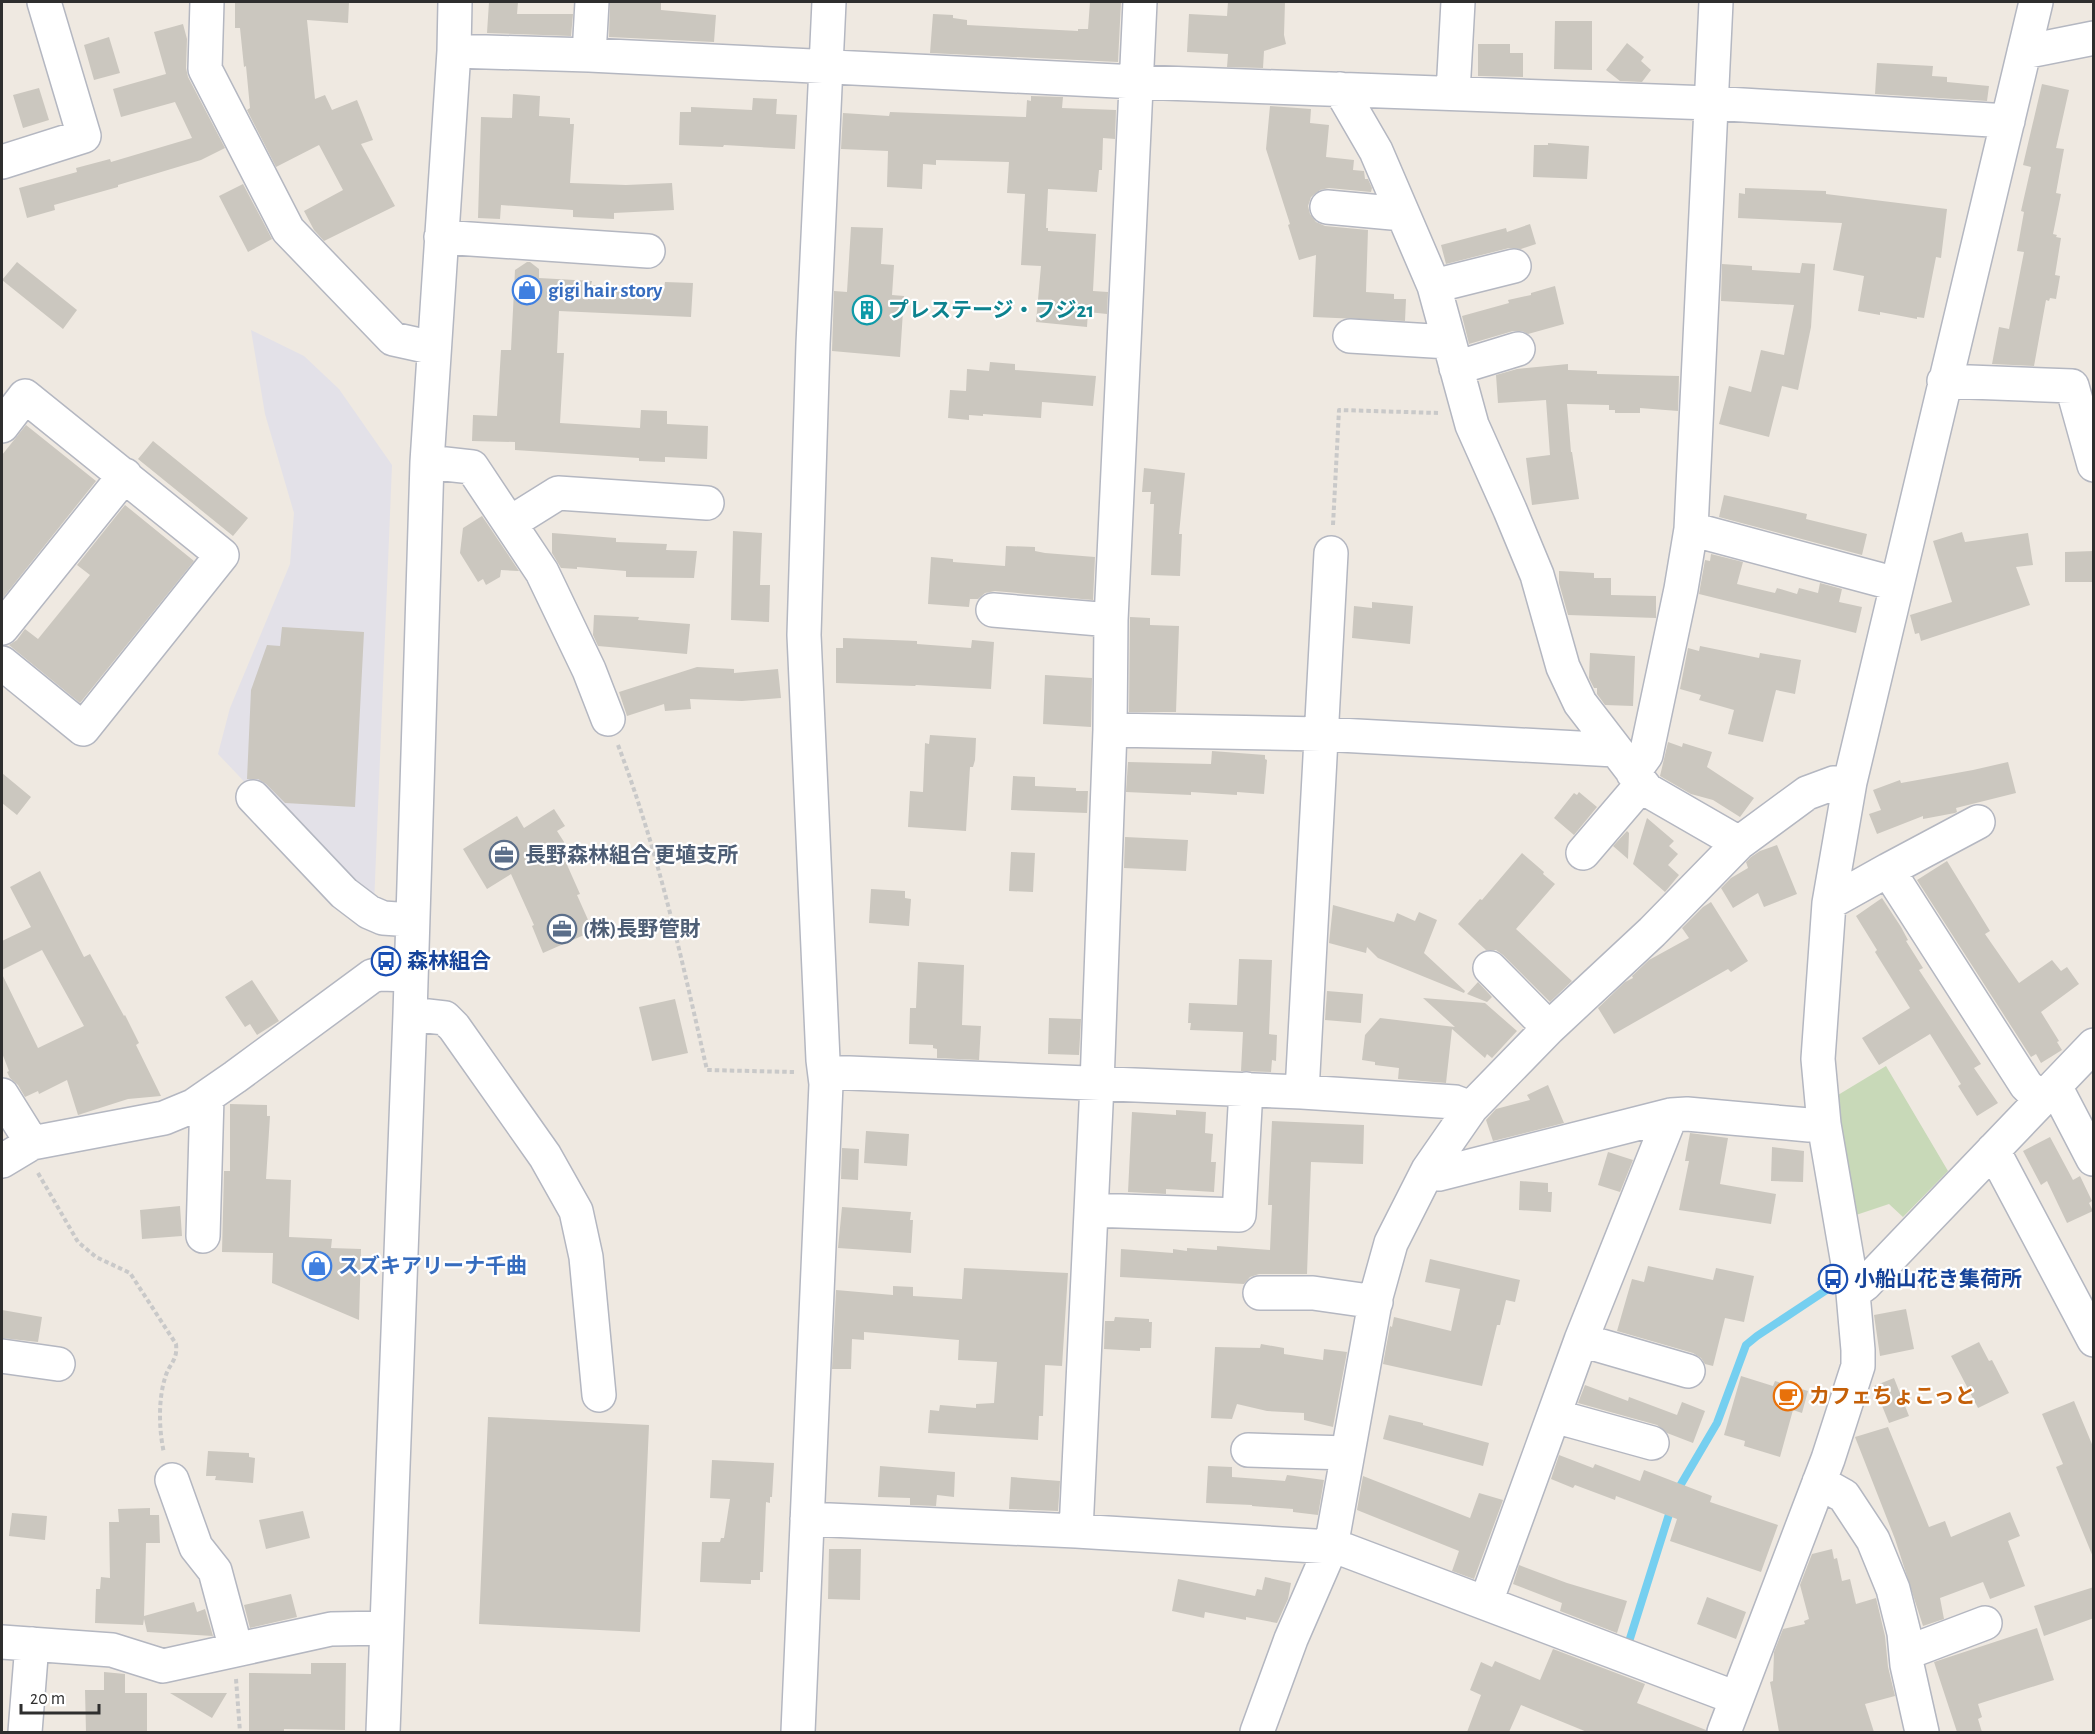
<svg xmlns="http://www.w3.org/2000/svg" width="2095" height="1734" viewBox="0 0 2095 1734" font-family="'Alegreya Sans','Noto Sans JP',sans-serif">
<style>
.industrial{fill:#e3e1e8}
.cemetery{fill:#c8d9b8}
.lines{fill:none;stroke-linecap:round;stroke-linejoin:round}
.stream{stroke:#75cff0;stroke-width:8}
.building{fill:#cbc7bf}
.minor-casing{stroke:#b4b7c1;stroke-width:36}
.path{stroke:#c9c9c9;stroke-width:4;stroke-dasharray:4.5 3;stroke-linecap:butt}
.minor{stroke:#fff;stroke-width:33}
.labels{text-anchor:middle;stroke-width:4.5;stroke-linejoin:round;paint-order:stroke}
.shop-label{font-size:21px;font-weight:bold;fill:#366cbe;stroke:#fff;text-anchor:start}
.culture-label{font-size:21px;font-weight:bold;fill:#0d838f;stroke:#fff;text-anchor:start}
.service-label{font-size:21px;font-weight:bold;fill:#4e5e75;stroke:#fff;text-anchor:start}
.transit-label{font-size:21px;font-weight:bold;fill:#164399;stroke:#fff;text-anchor:start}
.food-label{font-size:21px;font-weight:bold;fill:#c56008;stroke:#fff;text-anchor:start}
</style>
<rect width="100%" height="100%" fill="#efe9e1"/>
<path class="industrial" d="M251 330 304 356 339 389 392 465 374 905 350 893 218 754 230 708 290 564 294 513 265 414Z"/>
<path class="cemetery" d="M1886 1066 1948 1171 1903 1217 1889 1204 1856 1215 1842 1139 1838 1095Z"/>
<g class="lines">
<path class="stream" d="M1677 1491 1717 1423 1746 1345 1757 1336 1831 1287
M1627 1648 1671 1508"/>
</g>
<path class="building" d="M235 2H349L348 23 307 20 315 99 325 95 332 110 357 100 373 140 361 144 395 206 324 241 314 230 304 211 343 190 319 145 276 167 247 110 250 108 246 66 244 67 240 28H235Z
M489 2H518L517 14H573L571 36 487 33Z
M610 2H661V10L716 15 714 42 609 37Z
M1090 2H1121L1118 62 930 53 933 14 953 15V18L967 20V25L1078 31V29H1088Z
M1228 2H1285L1284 35 1286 44 1264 51 1263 68 1227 67 1228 54 1187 52 1189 14 1227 16Z
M1555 21H1592V70L1554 69Z
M183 24 187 39 186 68 188 77 225 148 201 160 118 185V187L54 205 55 210 27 218 19 188 77 172 76 168 110 159 111 162 192 138 175 102 121 117 113 89 166 74 154 32Z
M109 37 120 73 94 80 84 45Z
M1627 43 1644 57 1641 61 1651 70 1642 82 1620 81 1606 70Z
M1478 44H1510V53H1523V77L1478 76Z
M1877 63 1933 66 1932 76 1947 77V82L1989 86 1987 101 1875 94Z
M2042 84 2069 90 2056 148 2064 149 2056 193 2061 194 2053 234 2057 235 2056 237 2061 238 2055 275 2060 276 2056 299 2050 298 2049 301 2046 300 2034 366 1992 364 1999 327 2009 329 2024 252 2017 251 2024 212 2021 211 2031 167 2023 165Z
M39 88 49 120 23 128 13 95Z
M513 94 540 96 539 116 570 118V124H574L570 183 626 185 672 183 674 210 614 213V219L573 217V210L501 205 500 219 478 218 481 117 512 118Z
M1031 96 1063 97 1062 108 1116 110 1115 139 1103 138 1102 170H1099L1097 192 1048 189 1046 228H1048V231L1096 234 1093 291 1108 292 1107 314 1088 312 1087 327 1036 322 1041 266 1021 265 1025 194 1007 193 1009 162 936 160V165L923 164 922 189 887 187 888 151 841 149 843 113 889 116 890 112 1026 117 1027 100 1031 101Z
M753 98 777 99 776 114 797 115 795 149 724 145 723 147 679 145 680 112H691V107L752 110Z
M1270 106 1311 109 1310 123 1329 125 1326 157 1354 160 1353 170 1364 171 1365 179H1368L1372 188 1371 192 1329 188 1320 190 1311 197 1308 206 1310 214 1316 222 1325 226 1368 230 1366 292 1394 294V299H1406L1405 321 1313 317 1316 255 1299 260 1288 225 1290 224 1266 149Z
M1548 143 1589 146 1587 179 1533 177 1534 145H1548Z
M243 184 272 239 248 252 219 196Z
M1745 188 1826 191V194L1947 209 1941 258 1936 257 1924 318 1917 317V319L1880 312V315L1858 311 1864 276 1833 270 1842 223 1738 218 1739 193 1745 194Z
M1530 224 1536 244 1521 249 1509 248 1446 264 1441 245 1506 228 1507 232Z
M851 227 883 228 881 264 894 265 892 295 904 296 900 357 832 351 834 291 847 292Z
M17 262 77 310 63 329 2 280Z
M527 262H530L539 269V278L592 281 591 285 613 287 664 289 665 282 693 283 691 317 559 311 557 353H564L560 423 640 428 641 410 667 411V424L708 426 707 459 665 457V462L639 461V458L515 450V442L472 441 473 415 497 416 501 350H511L515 270Z
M1802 263 1815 264 1811 327 1798 390 1782 386 1769 437 1719 424 1729 386 1751 392 1761 350 1784 355 1794 305 1721 301 1722 264 1752 266V270L1800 273Z
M1555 286 1564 324 1528 334 1522 331H1513L1469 344 1462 316 1509 303 1508 300 1531 295V293Z
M990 362 1015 364V370L1096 376 1093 406 1042 402 1041 418 983 414V416L969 415V420L948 418 950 390 966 391 967 369 989 371Z
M1568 364V370L1597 371V374L1679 376 1678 411 1640 408V413H1615V410H1609V405L1567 404 1571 452H1572L1579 499 1532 505 1526 458 1550 455 1546 400 1498 403 1496 375 1517 369Z
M26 425 96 481 2 599V455Z
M153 441 248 518 233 536 138 459Z
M1144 468 1185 473 1179 534H1182L1180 576 1151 575 1154 504H1150L1151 492H1142Z
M1724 495 1807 514 1806 519 1867 534 1862 555 1719 517Z
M125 505 194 561 80 703 9 645 17 640 25 629 38 639 90 575 77 565Z
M482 516 519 571 501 570 500 577 486 585 483 579 478 582 460 553 463 528Z
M733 531 762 533 760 585H770L769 622 731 620Z
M1962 532 1965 542 2028 533 2033 565 2016 567 2030 605 1921 641 1919 633 1915 634 1910 615 1952 602 1933 541Z
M552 533 616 538V542L667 544 666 550 697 551 694 578 626 577V571L577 567V569L561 568 552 553Z
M1006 546 1035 547V551L1045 553 1095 557 1093 600 995 591 985 593 978 599H970L969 607 928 604 931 557 953 559V562L1005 566Z
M2094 551 2092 582H2065V552Z
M1711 554 1743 562 1737 584 1775 593 1777 588 1797 594 1799 588 1818 593 1820 583 1842 589 1839 602 1862 607 1856 633 1699 594 1705 560 1710 561Z
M1559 571 1594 573V578H1611V595L1656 596V618L1568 615 1559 583Z
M1372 602 1413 606 1410 644 1352 638 1354 606 1372 608Z
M594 615 639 617 638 620 690 624 687 654 598 646 593 635Z
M1130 617 1150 618V625L1179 626 1176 712H1129Z
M282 627 364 632 355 807 285 803 266 784 258 779H247L251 690 267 645 280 646Z
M843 638 917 641V644L971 648 972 640 994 642 991 689 916 685 915 686 836 683V648H843Z
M1700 646 1759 658 1760 653 1801 660 1795 694 1776 690 1763 742 1728 734 1734 710 1699 700 1701 695 1680 689 1688 648 1699 651Z
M1590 653 1635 656 1633 706 1605 705 1597 694V688H1594L1589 678Z
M697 667 734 669V673L778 669 781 698 742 701 690 699 691 709 665 711 664 704 627 716 619 692Z
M1045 675 1092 678 1091 727 1043 724Z
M930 735 976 738 975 760 973 767H970L966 831 908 827 910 791 923 792 925 743 929 744Z
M1668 742 1682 747 1683 743 1712 752 1707 767 1754 798 1740 817 1713 800 1691 794 1660 776Z
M1212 751 1265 755V759L1267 760 1264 794 1237 792V795L1191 792V795L1126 792 1128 762 1211 764Z
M2008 762 2016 793 1956 808 1957 812 1955 813 1923 819V816L1877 834 1869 814 1881 810 1873 790 1900 780 1901 783 1973 770Z
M2 773 31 797 17 815 2 803Z
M1013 776 1035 777V786L1076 788V791H1088L1087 813 1011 810Z
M1579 792 1597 807 1574 835 1554 818 1574 793 1577 795Z
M554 809 565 826 557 831 566 845 560 849 580 894 577 895 593 931 543 953 532 926 534 925 511 874 487 889 463 849 517 816 524 828Z
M1647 818 1674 841 1669 846 1678 854 1668 865 1679 875 1665 892 1633 864Z
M1627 831 1629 833 1628 859 1613 846Z
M1125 837 1188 840 1186 871 1124 868Z
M1777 845 1797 894 1764 907 1758 893 1733 908 1721 888 1731 878 1748 868 1746 862 1751 857 1760 851Z
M1011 852 1035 853 1033 892 1009 891Z
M1522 853 1544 872 1543 874 1555 884 1516 929 1572 981 1550 1002 1503 955 1496 950H1486L1458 924 1480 899 1482 900Z
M1947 861 1990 931 1985 934 2019 983 2052 960 2061 971 2067 967 2079 984 2041 1012 2059 1041 2057 1042 2062 1050 2041 1063 2036 1054 2031 1057 1917 880Z
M40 871 84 957 90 954 124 1016 125 1015 139 1043 136 1045 161 1096 128 1099 78 1115 67 1080 39 1094 38 1091 25 1097 18 1085 10 1078 7 1072 9 1071 2 1053V974L38 1048 84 1026 42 950 2 970V941L31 927 10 887Z
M871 889 905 891V898L911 899 909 926 869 923Z
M1882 898 1901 927 1908 940 1906 941 1923 968 1919 970 1981 1064 1974 1068 1998 1103 1977 1116 1958 1086 1961 1084 1930 1034 1879 1065 1862 1038 1910 1008 1875 952 1877 950 1856 916Z
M1711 902 1748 961 1731 972 1728 969 1614 1034 1598 1008 1625 982 1633 978 1632 976 1649 960 1689 938 1682 928 1703 907Z
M1333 905 1394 922 1397 913 1415 921 1419 912 1437 920 1424 953 1465 991 1464 993 1378 958 1367 947 1366 953 1329 943Z
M1239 959 1272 960 1269 1034 1277 1035 1276 1061 1272 1060 1271 1072 1241 1071 1243 1032 1190 1030 1191 1023H1188L1189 1003 1237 1005Z
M918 962 964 965 962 1025 981 1026 979 1060 937 1058V1049L933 1048V1045L909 1044 910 1008H916Z
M252 980 279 1021 257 1035 250 1024 245 1027 225 997Z
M1478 982 1492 997 1487 1002 1467 994Z
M1327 991 1363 994 1361 1023 1325 1020Z
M1423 998 1485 1003 1517 1031 1492 1058 1487 1054 1485 1058 1452 1029 1446 1083 1398 1079 1399 1068 1375 1065V1062L1362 1060 1365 1035 1380 1018 1455 1027Z
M675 999 688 1053 652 1061 639 1007Z
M1049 1018 1081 1019 1079 1055 1048 1054Z
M1548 1085 1564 1123 1493 1141 1486 1120 1496 1109 1530 1100 1527 1095Z
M230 1104 267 1105V1116H270L266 1179 291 1180 289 1237 332 1239 331 1248 361 1249 359 1320 272 1283 273 1253 222 1252 224 1171H230Z
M1176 1110 1206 1112 1205 1133 1213 1134 1211 1162H1216L1214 1192 1166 1189V1194L1128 1192 1132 1112 1176 1115Z
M1272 1121 1364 1125 1363 1164 1311 1162 1307 1274H1259L1250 1277 1244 1284 1120 1277 1121 1249 1173 1253V1249L1187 1251V1248L1217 1250V1246L1270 1250 1272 1205H1268Z
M866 1131 909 1134 907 1166 864 1163Z
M1690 1133 1728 1138 1720 1184 1776 1194 1771 1224 1679 1210 1689 1161H1685Z
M2050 1137 2073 1180 2080 1176 2092 1201 2089 1203 2093 1211 2067 1223 2047 1181 2041 1185 2023 1151Z
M1772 1147 1804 1151 1803 1182 1771 1181Z
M842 1148 859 1149 858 1180 841 1179Z
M1608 1152 1633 1160 1620 1192 1598 1185Z
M1520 1181 1548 1183V1192H1552L1551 1212 1519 1210Z
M180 1206 182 1236 142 1239 140 1210Z
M842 1207 911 1212 910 1220H913L911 1253 838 1248Z
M1430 1259 1520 1280 1515 1302 1506 1300 1500 1325H1497L1482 1386 1383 1364 1390 1326 1392 1327 1394 1317 1451 1331 1460 1289 1425 1282Z
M1648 1266 1713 1280 1716 1268 1754 1276 1744 1322 1725 1318 1713 1366 1705 1364 1701 1358 1693 1353 1617 1331 1632 1279 1644 1282Z
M964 1268 1068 1273 1062 1366 1045 1365 1043 1416H1039L1038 1440 928 1433 930 1410 939 1411 940 1405 976 1408V1404L994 1403 997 1362 958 1360 959 1340 864 1332V1340L852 1339 851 1369H832L836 1290 893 1295V1286L913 1287V1296L962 1299Z
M1906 1309 1914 1349 1880 1356 1874 1315Z
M2 1310 42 1317 38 1342 2 1338Z
M1115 1317 1149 1319V1322H1152L1151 1348H1140V1351L1104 1349 1105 1321H1114Z
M1979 1342 1989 1361 1992 1360 2009 1393 1978 1408 1951 1356Z
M1261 1344 1284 1348V1354L1323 1360 1324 1349 1347 1352 1333 1427 1304 1420V1413L1267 1411 1237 1404 1232 1419 1211 1418 1215 1347 1260 1348Z
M1741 1376 1773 1386 1775 1381 1808 1391 1802 1413 1793 1410 1780 1457 1744 1446 1745 1441 1724 1435Z
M1894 1378 1909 1416 1889 1423 1874 1386Z
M1585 1385 1628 1401 1629 1397 1677 1415 1682 1402 1705 1411 1693 1443 1667 1433 1657 1425 1578 1403Z
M2074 1401 2094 1449 2093 1557 2056 1467 2063 1464 2042 1414Z
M1389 1415 1423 1423V1425L1489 1443 1483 1466 1383 1439Z
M488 1417 649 1425 640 1632 479 1624Z
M1888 1427 1929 1527 1945 1521 1951 1537 2010 1512 2020 1536 2008 1541 2025 1586 1990 1599 1983 1582 1940 1598 1944 1619 1923 1626 1895 1539 1855 1437Z
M208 1451 249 1453V1457L255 1458 253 1483 215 1480 216 1476H206Z
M1559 1455 1593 1468 1595 1464 1640 1481 1644 1470 1712 1496 1710 1502 1778 1525 1761 1572 1670 1541 1677 1519 1616 1496 1615 1500 1575 1485 1573 1488 1551 1479Z
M712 1460 774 1463 772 1497H770V1503L766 1502 763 1572H760V1580H751V1584L700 1582 702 1542H720L721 1538H724L730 1499 710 1498Z
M880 1466 955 1472 954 1497 937 1495 936 1506 910 1505V1498L878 1497Z
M1208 1466 1232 1467V1477L1285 1481 1287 1475 1324 1480 1318 1515 1293 1512V1509L1252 1506V1505L1206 1503Z
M1363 1476 1470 1518 1479 1493 1503 1500 1474 1579 1452 1571 1459 1551 1357 1510Z
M1011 1477 1060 1481 1058 1511 1009 1509Z
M150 1508V1515H159L160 1543H146L144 1616 194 1602 197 1612 205 1609 213 1636 147 1632 144 1619 143 1625 95 1623 96 1589H100L101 1577 110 1578 109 1522H119L118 1509Z
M303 1511 310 1538 266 1549 259 1520Z
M12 1513 47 1516 45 1540 9 1536Z
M829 1549H861L860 1600 828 1599Z
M1832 1549 1834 1559 1837 1558 1842 1581 1850 1579 1856 1604 1876 1598 1885 1636 1888 1667 1895 1696 1865 1704 1874 1732H1779L1770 1682 1773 1681 1774 1652 1783 1629 1805 1624 1804 1621 1809 1619 1800 1585 1812 1554Z
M1519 1565 1567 1583 1627 1601 1617 1633 1560 1611 1562 1603 1513 1584Z
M1265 1577 1291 1583 1288 1599 1277 1623 1246 1617V1620L1205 1612 1204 1618 1172 1611 1178 1579 1255 1596 1257 1589 1262 1590Z
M2094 1587V1618L2044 1636 2034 1606Z
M291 1594 297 1617 250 1628 244 1605Z
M1707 1597 1746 1612 1736 1639 1697 1624Z
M2037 1628 2054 1680 1978 1704 1982 1717 1978 1719 1982 1732H1957L1934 1662Z
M1553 1649 1645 1684 1637 1703 1706 1730V1732H1587L1521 1705 1509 1732H1467L1481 1695 1470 1690 1481 1662 1492 1667 1495 1661 1540 1680Z
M311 1663H346L345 1730 284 1729V1732H249V1673L311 1674Z
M104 1672 125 1674V1693H147V1732H86L85 1690H104Z
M170 1693H227L212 1718Z"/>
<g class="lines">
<g class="minor-casing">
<path id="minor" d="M207 2 205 69 288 230 393 339 434 348
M454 51 589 55 1137 82 1710 103 2008 121
M2024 52 2094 38
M589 55 592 2
M1340 89 1376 151 1434 286 1472 425 1510 510 1537 575 1563 667 1580 703 1647 790 1739 843
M1453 93 1458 2
M2 162 84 136 44 2
M1327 207 1403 214
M441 237 648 251
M1434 286 1514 266
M1350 336 1449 342
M1456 368 1518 349
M1944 381 2072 386 2094 465
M2 426 25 396 222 555 83 729 2 663
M427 462 472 467 542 572 589 670 608 719
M510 523 558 493 707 503
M1691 529 1896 584
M993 610 1111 620
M2 628 125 475
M1110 730 1321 734 1615 750
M1633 773 1646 755 1681 589 1691 529 1716 2
M253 797 344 893 369 912 383 918 412 920
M1583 853 1642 784
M1888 870 1978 822
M1829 903 1888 870 2026 1085 2041 1100
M1490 968 1549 1028
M410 1014 445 1018 454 1027 545 1156 576 1211 586 1257 599 1395
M825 1072 1302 1092 1455 1102 1471 1108
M2055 1086 2093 1159
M1302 1092 1331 553
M2 1095 32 1143
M1993 1150 2094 1340
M2 1161 32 1143 164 1118 193 1106 235 1077 372 976 380 974 411 975
M1428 1170 1439 1174 1671 1115 1687 1114 1809 1125 1824 1124
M1091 1210 1239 1215 1246 1089
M203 1236 207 1097
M1260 1293H1313L1376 1302
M1853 1293 1865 1284 2094 1045
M1581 1340 1688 1371
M2 1356 58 1364
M1554 1416 1652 1443
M1248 1450 1348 1453
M172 1480 196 1547 215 1571 233 1638 234 1650
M1819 1482 1844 1496 1873 1540 1893 1589 1904 1633 1907 1665 1922 1732
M807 1519 1076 1531 1331 1547 1345 1550 1736 1698
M1076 1531 1097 1084 1110 730 1111 620 1140 2
M1486 1602 1581 1340 1671 1115
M2 1642 112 1650 163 1666 331 1629 386 1628
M1906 1653 1985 1623
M25 1732 32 1644
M383 1732 410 1014 427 462 454 51 455 2
M798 1732 826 1084 823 1060 804 635 813 344 829 2
M1257 1732 1291 1639 1331 1547 1376 1297 1391 1243 1428 1170 1471 1108 1549 1028 1652 932 1739 843 1807 793 1834 783 1850 782
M1724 1732 1828 1459 1858 1366V1350L1853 1293 1824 1124 1818 1059 1829 903 1850 782 2036 2"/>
</g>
<path class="path" d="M1333 525 1339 410 1438 413
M618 745C658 850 682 960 707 1070L794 1072
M38 1173 78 1242 96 1257 130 1273 176 1344C178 1361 169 1363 165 1378 158 1400 159 1431 164 1453
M236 1679 240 1732"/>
<use href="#minor" class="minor"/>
</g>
<defs>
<g id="shop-ring" transform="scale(1.5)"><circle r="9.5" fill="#fff" stroke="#3f7fe0" stroke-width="1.5"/><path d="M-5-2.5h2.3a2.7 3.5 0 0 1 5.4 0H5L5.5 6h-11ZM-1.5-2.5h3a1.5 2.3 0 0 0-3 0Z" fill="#3f7fe0"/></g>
<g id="building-ring" transform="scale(1.5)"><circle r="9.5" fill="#fff" stroke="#0f9aa8" stroke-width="1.5"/><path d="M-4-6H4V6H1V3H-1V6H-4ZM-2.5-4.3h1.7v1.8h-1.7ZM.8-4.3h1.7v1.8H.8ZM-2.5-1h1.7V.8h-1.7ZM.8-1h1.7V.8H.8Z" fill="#0f9aa8"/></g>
<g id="office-ring" transform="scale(1.5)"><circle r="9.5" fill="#fff" stroke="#5c6f8a" stroke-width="1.5"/><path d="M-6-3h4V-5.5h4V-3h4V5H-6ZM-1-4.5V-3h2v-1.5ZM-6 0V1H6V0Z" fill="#5c6f8a"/></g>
<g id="bus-ring" transform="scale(1.5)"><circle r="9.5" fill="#fff" stroke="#1a4fb4" stroke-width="1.5"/><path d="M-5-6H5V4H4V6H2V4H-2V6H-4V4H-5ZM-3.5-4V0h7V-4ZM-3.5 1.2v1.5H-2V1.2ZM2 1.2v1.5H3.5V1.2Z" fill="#1a4fb4"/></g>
<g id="cafe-ring" transform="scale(1.5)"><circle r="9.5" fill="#fff" stroke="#e8710a" stroke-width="1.5"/><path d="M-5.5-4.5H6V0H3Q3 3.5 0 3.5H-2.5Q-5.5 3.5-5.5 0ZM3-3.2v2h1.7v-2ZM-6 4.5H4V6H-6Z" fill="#e8710a"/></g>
</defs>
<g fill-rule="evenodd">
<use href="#shop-ring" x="527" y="290"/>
<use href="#building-ring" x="867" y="310"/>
<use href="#office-ring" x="504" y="855"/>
<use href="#office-ring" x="562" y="929"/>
<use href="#bus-ring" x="386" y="961"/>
<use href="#shop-ring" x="317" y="1266"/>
<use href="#bus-ring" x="1833" y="1279"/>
<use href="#cafe-ring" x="1788" y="1396"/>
</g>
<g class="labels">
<g class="shop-label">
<text x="548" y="297">gigi hair story</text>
<text x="338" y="1273">スズキアリーナ千曲</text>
</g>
<g class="culture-label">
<text x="888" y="317">プレステージ・フジ21</text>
</g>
<g class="service-label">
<text x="525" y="862">長野森林組合 更埴支所</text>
<text x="583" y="936">(株)長野管財</text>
</g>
<g class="transit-label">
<text x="407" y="968">森林組合</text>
<text x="1854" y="1286">小船山花き集荷所</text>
</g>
<g class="food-label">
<text x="1809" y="1403">カフェちょこっと</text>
</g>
</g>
<rect width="2095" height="1734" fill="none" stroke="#2e2e2e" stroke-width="6"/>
<path d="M21 1704v9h78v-9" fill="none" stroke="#2e2e2e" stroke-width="3"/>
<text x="30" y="1704" font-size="18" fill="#2e2e2e" stroke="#ffffff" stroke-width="4.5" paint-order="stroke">20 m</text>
</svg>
